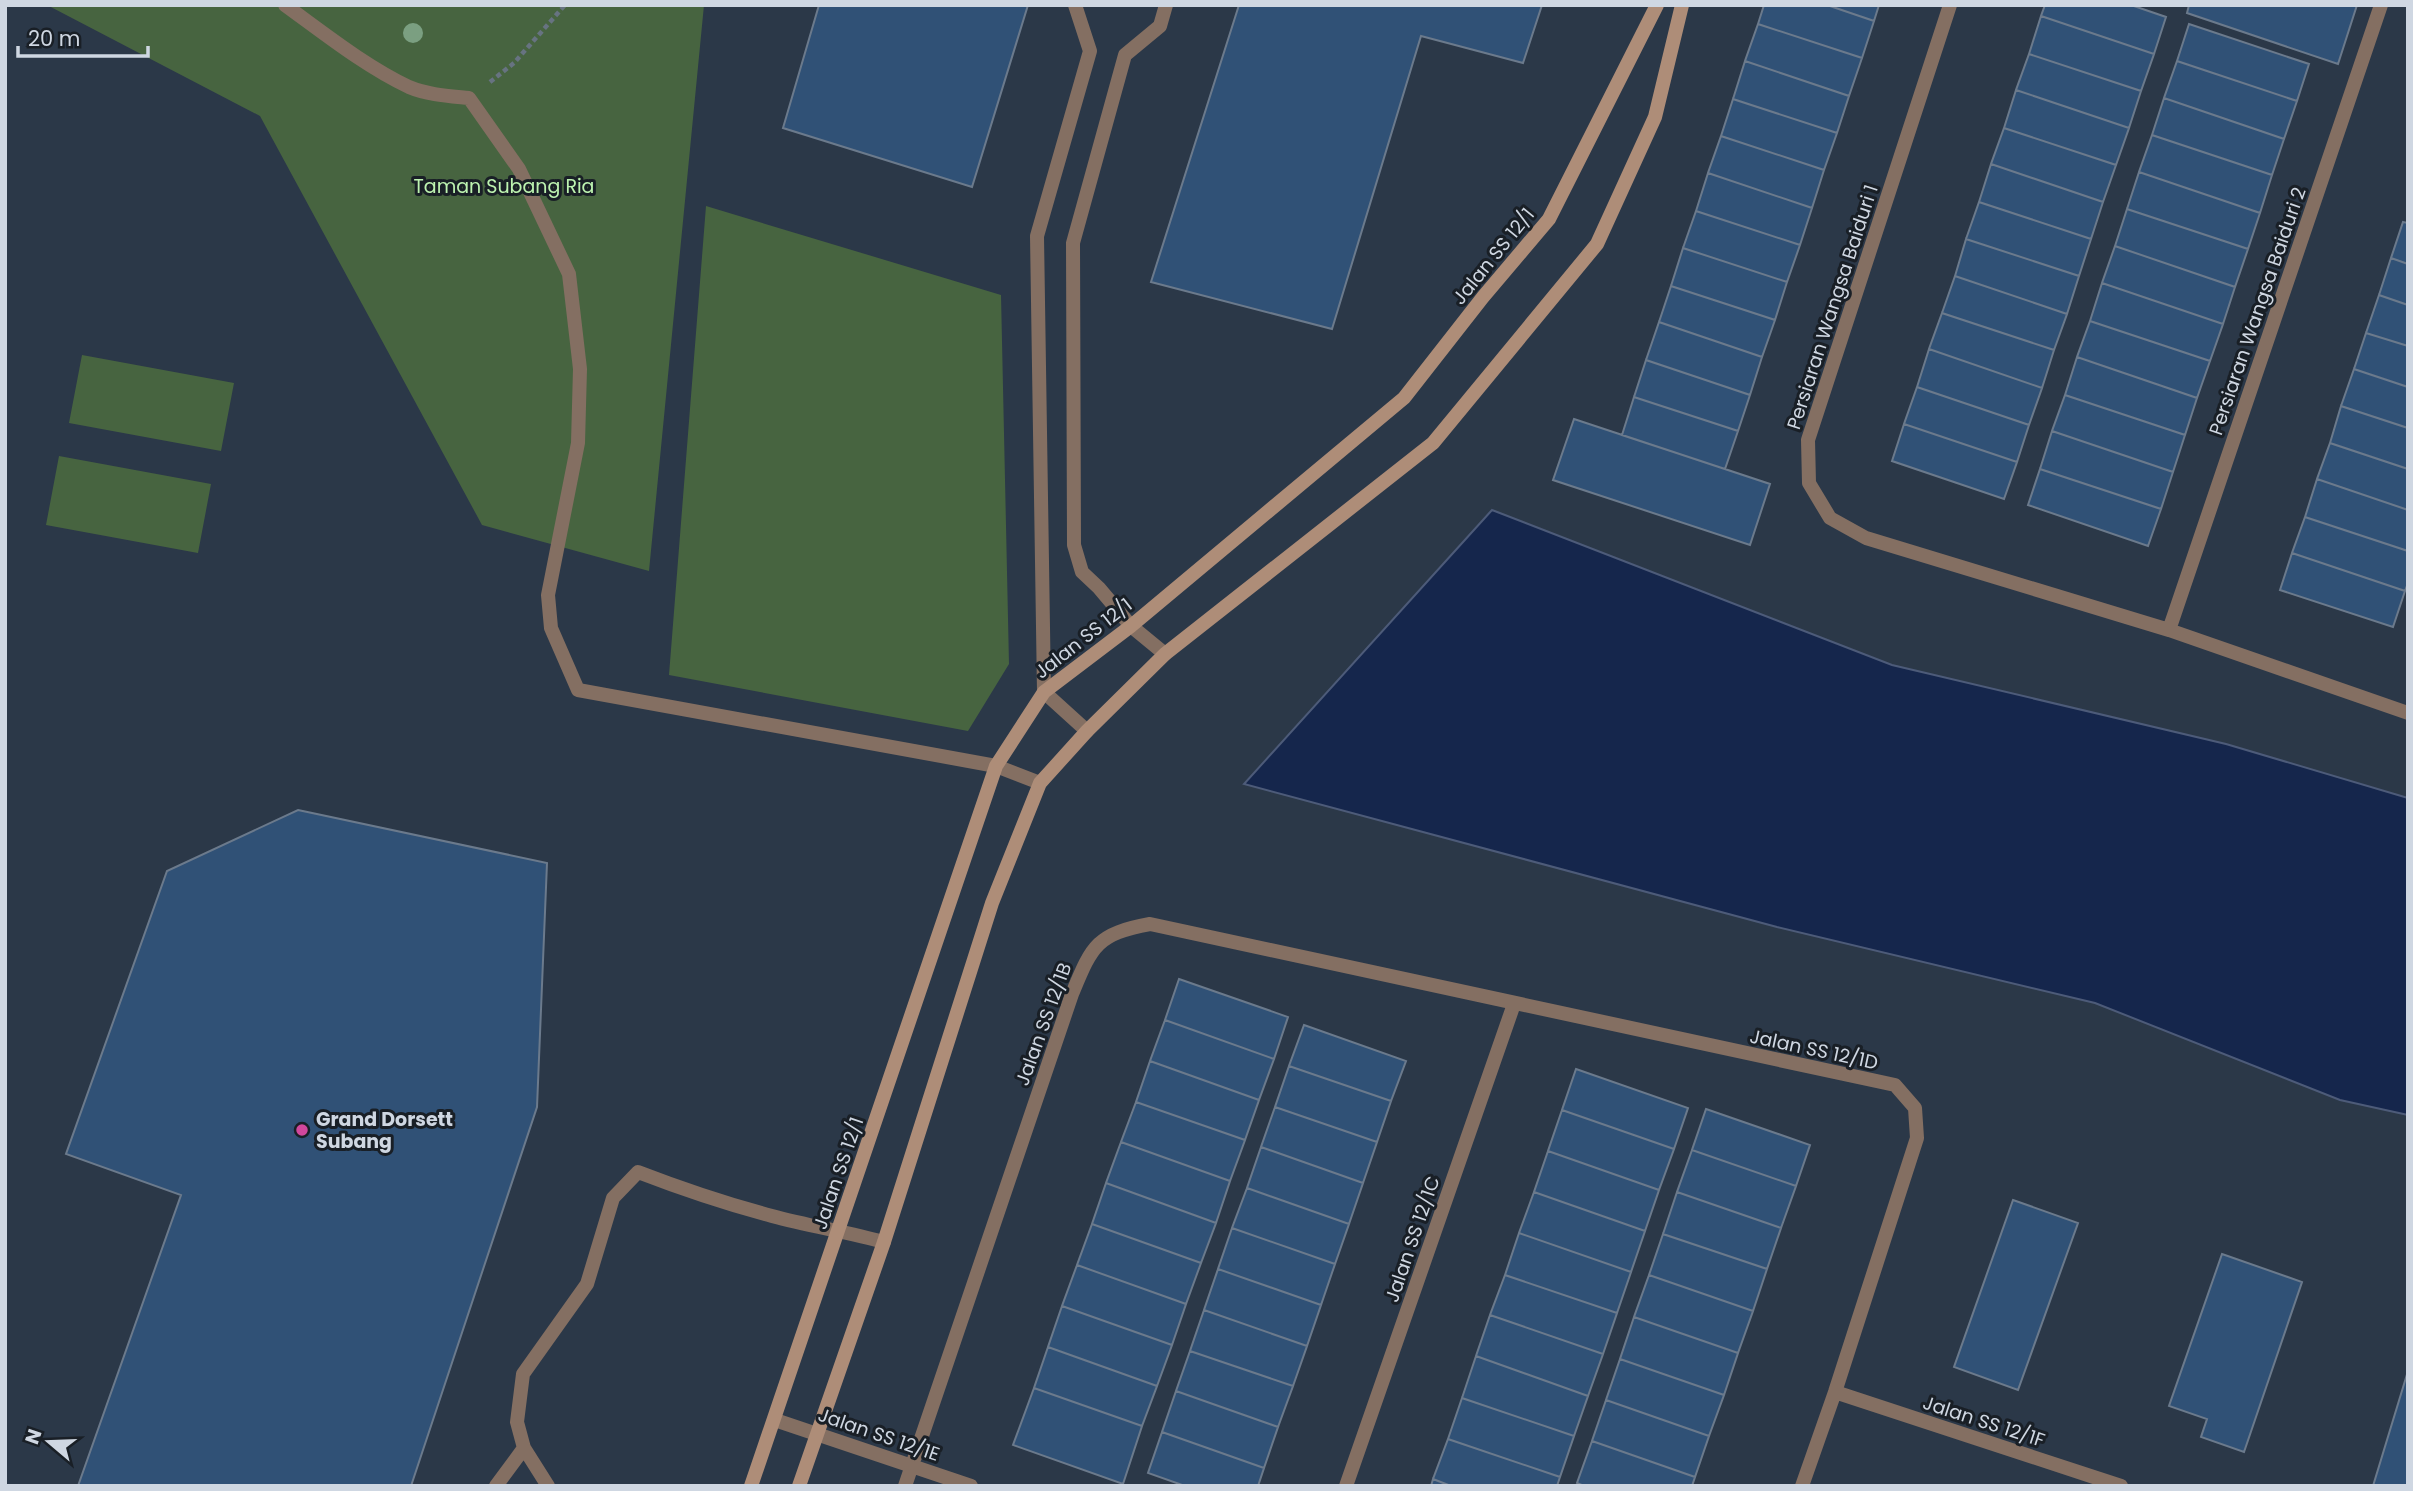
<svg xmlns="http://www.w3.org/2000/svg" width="2413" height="1491" viewBox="0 0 2413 1491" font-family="Poppins,sans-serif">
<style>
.green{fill:#476440}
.water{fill:#15264c;stroke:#4d5b79;stroke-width:2}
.building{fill:#305176;stroke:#6b7a8c;stroke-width:2}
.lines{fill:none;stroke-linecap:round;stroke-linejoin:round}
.path{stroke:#677381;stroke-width:4.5;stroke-dasharray:5 3.5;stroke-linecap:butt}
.lane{stroke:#846f62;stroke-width:14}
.street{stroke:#846f62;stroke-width:14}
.secondary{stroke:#ae8d78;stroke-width:14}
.tree{fill:#7b9f81}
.hotel-dot{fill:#d1479c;stroke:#191f26;stroke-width:2.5}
.labels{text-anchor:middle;stroke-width:6;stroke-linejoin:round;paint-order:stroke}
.park-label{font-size:19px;fill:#bdf3b0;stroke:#191f26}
.street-label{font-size:19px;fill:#cfd7e2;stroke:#191f26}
.poi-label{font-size:19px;font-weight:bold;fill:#cfd7e2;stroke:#191f26;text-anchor:start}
</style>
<rect width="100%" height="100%" fill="#2b3848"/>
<path class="green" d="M47 5H704L649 571 482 525 260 116Z
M706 206 1001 295 1009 664 968 731 669 675Z
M82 355 234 383 221 451 69 423Z
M59 456 211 484 198 553 46 525Z"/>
<path class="water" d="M1492 510 1892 665 2226 744 2408 798V1115L2340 1100 2095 1003 1777 927 1244 784Z"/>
<path class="building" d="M819 5H1028L972 187 783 128Z
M1239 5H1542L1523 63 1421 36 1332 329 1151 282Z
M1764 5H1827L1874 21 1862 58 1758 24Z
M1827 5H1879L1874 21Z
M2045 5H2131L2166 17 2154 54 2041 16Z
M2189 5H2357L2338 64 2187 13Z
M2041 16 2154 54 2141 91 2029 54Z
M1758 24 1862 58 1849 96 1745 61Z
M2189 24 2309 64 2297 101 2177 61Z
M2029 54 2141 91 2129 128 2016 90Z
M1745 61 1849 96 1837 133 1733 99Z
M2177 61 2297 101 2284 139 2164 98Z
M2016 90 2129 128 2116 165 2004 128Z
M2164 98 2284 139 2272 175 2152 135Z
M1733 99 1837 133 1824 170 1721 136Z
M2004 128 2116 165 2103 202 1991 164Z
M2152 135 2272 175 2260 213 2139 172Z
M1721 136 1824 170 1812 208 1708 173Z
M1991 164 2103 202 2091 239 1979 202Z
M2139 172 2260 213 2248 249 2127 209Z
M1708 173 1812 208 1800 245 1696 211Z
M1979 202 2091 239 2079 276 1966 239Z
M2127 209 2248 249 2235 287 2115 246Z
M1696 211 1800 245 1787 282 1683 248Z
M2403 222 2408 223V264L2391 258Z
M1966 239 2079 276 2067 314 1955 276Z
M2115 246 2235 287 2223 324 2102 283Z
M1683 248 1787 282 1775 320 1671 286Z
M2391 258 2408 264V305L2379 295Z
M1955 276 2067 314 2054 350 1942 313Z
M2102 283 2223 324 2210 361 2090 321Z
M1671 286 1775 320 1762 357 1659 322Z
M2379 295 2408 305V346L2366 333Z
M1942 313 2054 350 2042 388 1929 349Z
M2090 321 2210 361 2197 398 2077 357Z
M1659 322 1762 357 1750 395 1646 360Z
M2366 333 2408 346V387L2354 369Z
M1929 349 2042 388 2029 425 1917 387Z
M2077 357 2197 398 2185 435 2065 395Z
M1646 360 1750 395 1738 431 1634 397Z
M2354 369 2408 387V428L2341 406Z
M1917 387 2029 425 2017 462 1904 424Z
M2065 395 2185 435 2173 472 2052 431Z
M1634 397 1738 431 1725 469 1622 435Z
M2341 406 2408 428V469L2330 443Z
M1574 419 1770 484 1750 545 1553 480Z
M1904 424 2017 462 2004 499 1892 461Z
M2052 431 2173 472 2161 509 2040 469Z
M2330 443 2408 469V510L2317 479Z
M2040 469 2161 509 2148 546 2028 505Z
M2317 479 2408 510V551L2305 517Z
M2305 517 2408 551V583L2405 591 2292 553Z
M2292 553 2405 591 2393 627 2280 590Z
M298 810 547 863 537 1107 411 1486H78L181 1195 66 1154 167 871Z
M1179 979 1288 1017 1274 1059 1165 1020Z
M1165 1020 1274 1059 1259 1100 1150 1061Z
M1304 1025 1406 1061 1391 1101 1289 1066Z
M1150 1061 1259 1100 1245 1140 1136 1102Z
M1289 1066 1391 1101 1377 1142 1275 1107Z
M1576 1069 1688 1108 1674 1149 1562 1110Z
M1136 1102 1245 1140 1230 1181 1121 1142Z
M1275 1107 1377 1142 1363 1183 1261 1147Z
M1706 1109 1810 1145 1796 1186 1692 1150Z
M1562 1110 1674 1149 1659 1190 1548 1151Z
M1121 1142 1230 1181 1216 1223 1106 1183Z
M1261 1147 1363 1183 1349 1224 1247 1188Z
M1692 1150 1796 1186 1781 1228 1677 1192Z
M1548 1151 1659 1190 1645 1231 1534 1192Z
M1106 1183 1216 1223 1201 1263 1092 1224Z
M1247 1188 1349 1224 1335 1264 1232 1228Z
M1534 1192 1645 1231 1631 1272 1519 1233Z
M1677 1192 1781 1228 1767 1269 1663 1234Z
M2013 1200 2078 1223 2018 1390 1954 1367Z
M1092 1224 1201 1263 1186 1304 1077 1265Z
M1232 1228 1335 1264 1321 1305 1218 1269Z
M1519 1233 1631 1272 1617 1313 1505 1275Z
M1663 1234 1767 1269 1753 1311 1649 1275Z
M2222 1254 2302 1282 2244 1452 2201 1437 2207 1419 2169 1406Z
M1077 1265 1186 1304 1172 1345 1062 1306Z
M1218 1269 1321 1305 1307 1346 1204 1310Z
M1505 1275 1617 1313 1603 1354 1490 1315Z
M1649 1275 1753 1311 1738 1353 1634 1317Z
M1062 1306 1172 1345 1157 1386 1048 1347Z
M1204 1310 1307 1346 1293 1386 1190 1351Z
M1490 1315 1603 1354 1588 1396 1476 1356Z
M1634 1317 1738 1353 1724 1395 1620 1359Z
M1048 1347 1157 1386 1142 1426 1034 1388Z
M1190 1351 1293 1386 1278 1427 1176 1391Z
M1476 1356 1588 1396 1574 1436 1462 1398Z
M1620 1359 1724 1395 1709 1436 1606 1400Z
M2408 1371V1486H2373Z
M1034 1388 1142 1426 1123 1484 1013 1445Z
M1176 1391 1278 1427 1264 1468 1162 1432Z
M1462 1398 1574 1436 1560 1477 1448 1439Z
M1606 1400 1709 1436 1695 1477 1592 1441Z
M1162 1432 1264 1468 1258 1486H1185L1148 1473Z
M1448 1439 1560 1477 1557 1486H1451L1433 1479Z
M1592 1441 1695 1477 1692 1486H1584L1577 1483Z
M1433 1479 1451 1486H1431Z"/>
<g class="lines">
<path class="path" d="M490 82 514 63 565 5"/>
<path class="lane" d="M285 5C325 34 365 66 409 87 428 95 449 96 469 98L519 169 569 274 580 369 578 443 548 595 551 628 578 690 996 766 1040 783
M1075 5 1090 51 1037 236 1044 692 1087 731
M1165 654 1131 626 1099 588 1082 572 1074 545 1073 243 1125 55 1160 26 1166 5
M496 1486 524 1448
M548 1486 524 1448 517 1422 523 1374 587 1284 613 1198 638 1172C682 1189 727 1204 772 1216 809 1226 847 1232 884 1242"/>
<path class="street" d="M1950 5 1808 440 1809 483 1830 518 1866 538 2169 630 2408 713
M2169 630 2381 5
M1835 1392 2121 1486
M775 1420 971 1486
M905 1486 1072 994C1092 946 1096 934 1150 924L1895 1085 1915 1108 1917 1138 1835 1392 1802 1486
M1346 1486 1514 1004"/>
<path class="secondary" d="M751 1486 996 766 1044 692 1131 626 1404 398 1483 297 1549 219 1657 5
M799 1486 884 1242 992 903 1040 783 1087 731 1165 654 1433 443 1597 244 1655 117 1682 5"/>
</g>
<circle class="tree" cx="413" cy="33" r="10"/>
<circle class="hotel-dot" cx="302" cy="1130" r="7"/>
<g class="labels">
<g class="park-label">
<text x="504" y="193">Taman Subang Ria</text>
</g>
<g class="street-label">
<text transform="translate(1493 256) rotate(-51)" y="7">Jalan SS 12/1</text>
<text transform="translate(1832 307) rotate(-72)" y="7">Persiaran Wangsa Baiduri 1</text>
<text transform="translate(2257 311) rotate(-71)" y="7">Persiaran Wangsa Baiduri 2</text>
<text transform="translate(1083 638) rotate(-38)" y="7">Jalan SS 12/1</text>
<text transform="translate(1043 1024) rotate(-70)" y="7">Jalan SS 12/1B</text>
<text transform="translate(1814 1049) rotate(12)" y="7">Jalan SS 12/1D</text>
<text transform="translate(838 1173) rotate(-71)" y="7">Jalan SS 12/1</text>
<text transform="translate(1412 1239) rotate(-71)" y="7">Jalan SS 12/1C</text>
<text transform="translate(1984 1421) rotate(18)" y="7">Jalan SS 12/1F</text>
<text transform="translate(879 1434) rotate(19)" y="7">Jalan SS 12/1E</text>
</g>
<g class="poi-label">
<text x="316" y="1126">Grand Dorsett<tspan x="316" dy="22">Subang</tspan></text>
</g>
</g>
<rect width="2413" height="1491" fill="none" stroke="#cfd7e2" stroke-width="14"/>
<g transform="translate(49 1442) rotate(289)" stroke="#191f26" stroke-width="5" paint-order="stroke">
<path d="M0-5L12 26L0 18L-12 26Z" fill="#cfd7e2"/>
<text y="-10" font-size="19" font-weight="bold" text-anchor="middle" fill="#cfd7e2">N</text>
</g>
<path d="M18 46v10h130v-10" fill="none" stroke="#cfd7e2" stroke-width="3.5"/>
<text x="28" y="46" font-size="21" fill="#cfd7e2" stroke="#191f26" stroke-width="5" paint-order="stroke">20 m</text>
</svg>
